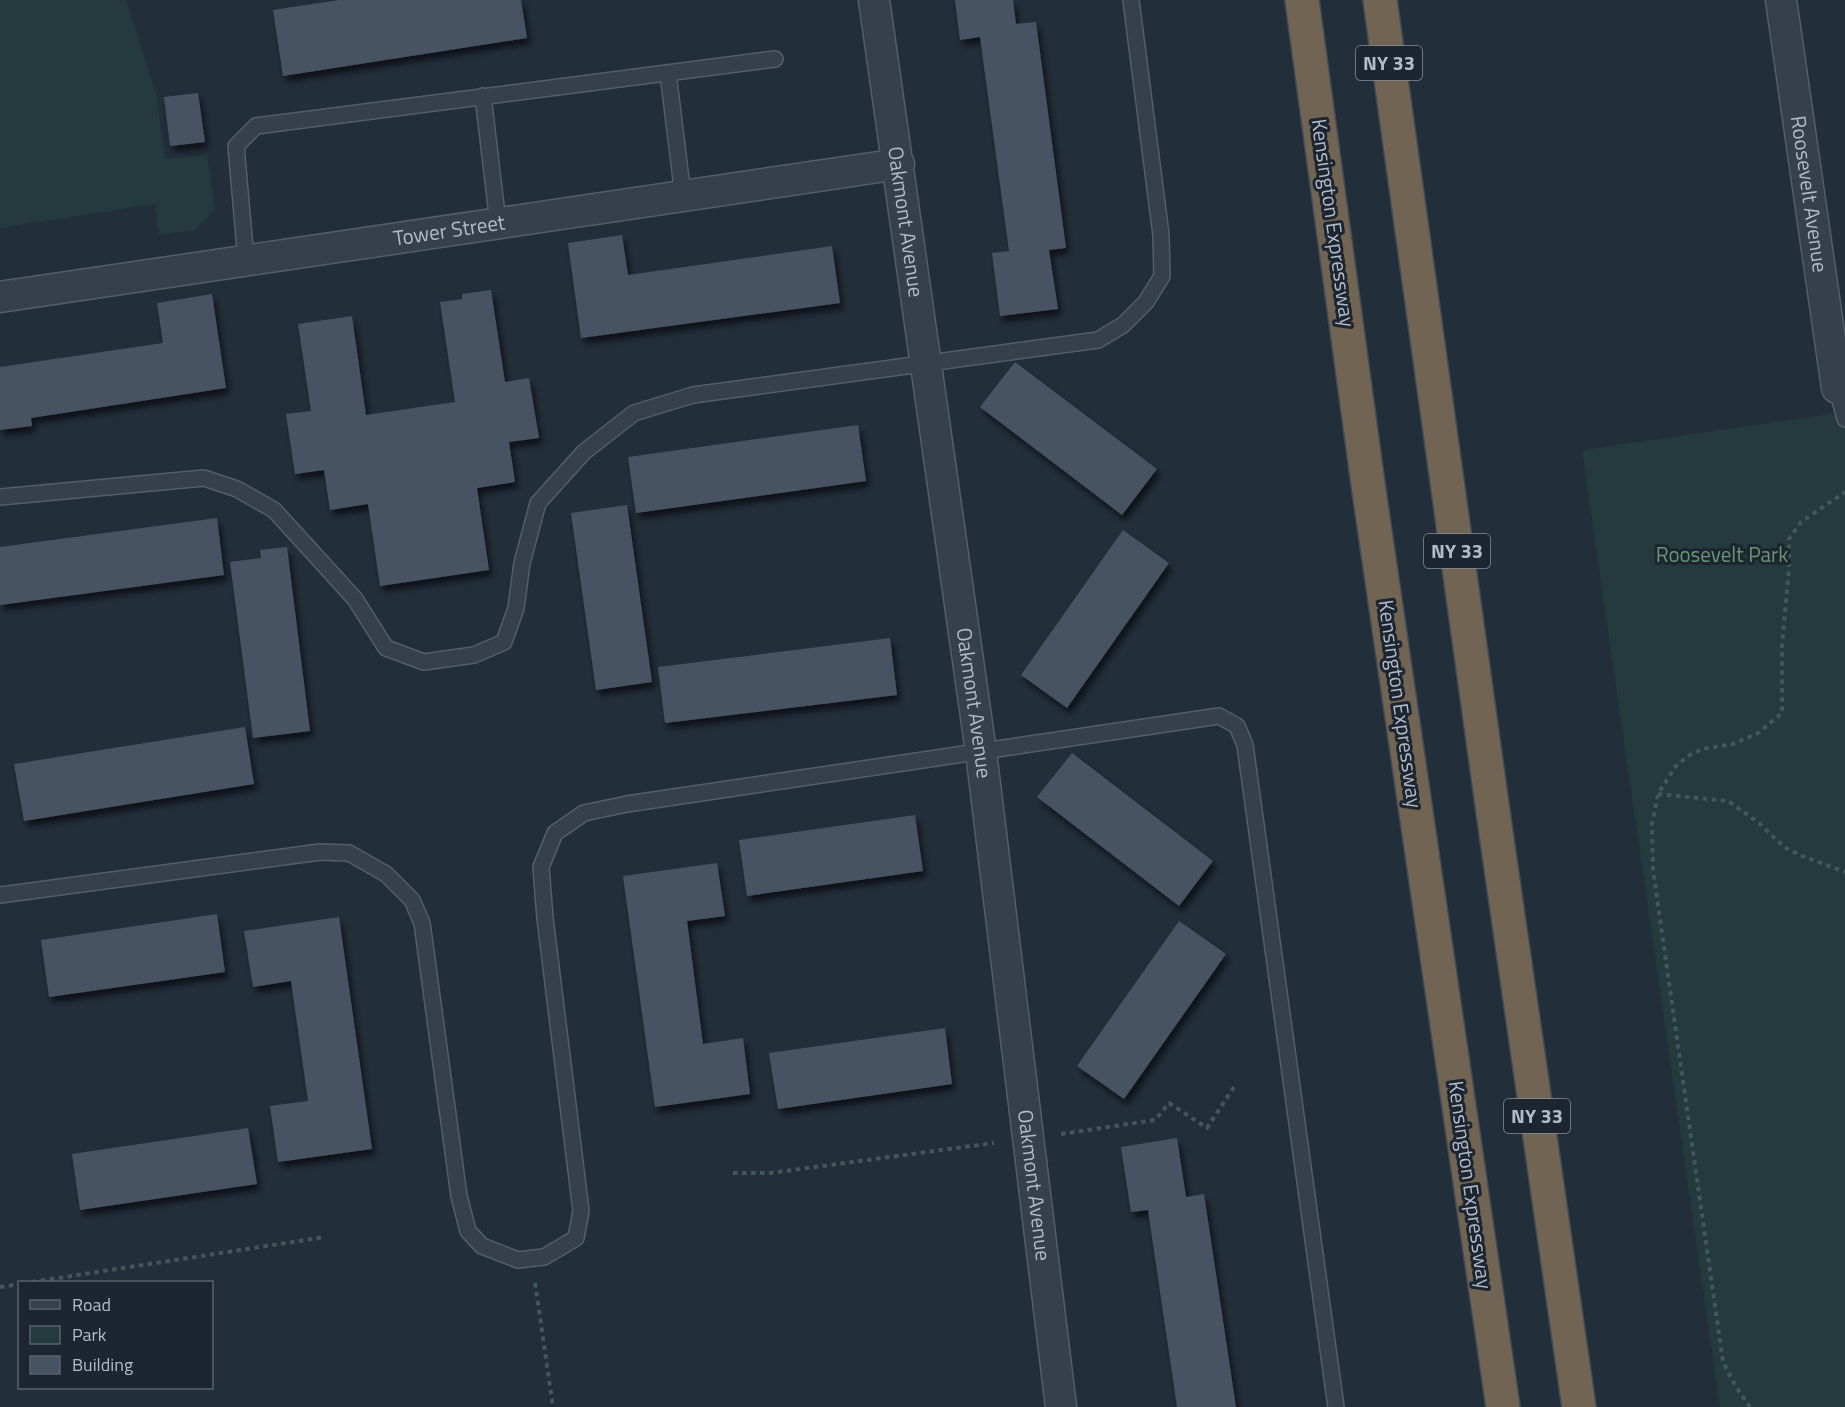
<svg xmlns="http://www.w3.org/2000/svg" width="1845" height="1407" viewBox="0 0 1845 1407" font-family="'Titillium Web',sans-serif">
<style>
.green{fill:#243a3c}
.building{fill:#465362;filter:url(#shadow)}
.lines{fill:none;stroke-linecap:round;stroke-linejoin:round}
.service-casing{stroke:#545e69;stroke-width:18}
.minor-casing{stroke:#545e69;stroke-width:33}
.motorway-casing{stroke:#414b56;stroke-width:36}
.path{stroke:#425759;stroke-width:4;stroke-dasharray:4.5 4.5;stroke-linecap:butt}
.service{stroke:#36404b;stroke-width:15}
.minor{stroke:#36404b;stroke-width:30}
.motorway{stroke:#716453;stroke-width:33}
.labels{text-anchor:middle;stroke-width:6;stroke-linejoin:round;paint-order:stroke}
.shield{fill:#1c2530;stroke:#858e9a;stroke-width:1.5}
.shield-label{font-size:20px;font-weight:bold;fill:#b2bbc7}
.street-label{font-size:21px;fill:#b2bbc7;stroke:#1c2530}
.park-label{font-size:21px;fill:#699872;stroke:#1c2530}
</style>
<defs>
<filter id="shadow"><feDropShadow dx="3.5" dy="6" stdDeviation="3" flood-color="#0009"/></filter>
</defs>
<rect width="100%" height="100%" fill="#232e3b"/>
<path class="green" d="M0 0H126L156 93 165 159 207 155 215 209 195 230 159 235 155 204 0 228Z
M1845 412V1407H1720L1582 450Z"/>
<path class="building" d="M339 0H521L527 38 283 76 273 10Z
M955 0H1013L1016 24 1036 22 1066 248 1049 250 1058 309 1000 316 992 253 1009 251 980 37 960 40Z
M198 93 205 142 170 146 164 97Z
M622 235 628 275 832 246 840 303 581 338 568 243Z
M491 290 505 382 529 378 539 438 509 442 515 482 477 488 489 570 380 586 368 504 330 510 324 470 295 474 286 414 311 411 298 324 352 316 366 415 455 402 440 302 462 299V294Z
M212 294 226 388 31 418 32 426 0 430V367L163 343 157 303Z
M1015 362 1157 469 1122 515 980 407Z
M858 425 866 481 636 513 628 457Z
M627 505 652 682 596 690 571 513Z
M217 518 224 575 0 605V547Z
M1123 530 1169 563 1067 708 1021 675Z
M287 547 310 731 253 738 230 562 261 558 260 550Z
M890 638 897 695 665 723 658 667Z
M245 727 254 784 24 821 14 764Z
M1072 753 1213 861 1179 906 1037 797Z
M915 815 923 871 747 896 739 840Z
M717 863 725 916 687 921 703 1044 743 1038 750 1094 655 1107 623 876Z
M217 914 225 972 49 997 41 940Z
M339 917 372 1149 278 1162 270 1106 308 1101 291 981 253 987 244 931Z
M1179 921 1226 954 1124 1099 1077 1066Z
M945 1028 952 1084 778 1109 769 1053Z
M248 1128 257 1184 80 1210 72 1154Z
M1177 1138 1186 1197 1204 1194 1236 1407H1177L1148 1210 1131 1212 1121 1147Z"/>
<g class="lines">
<g class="service-casing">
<path id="service" d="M668 73 683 196
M483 96 498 223
M246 260 236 146 256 126 775 59
M1837 388 1845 419
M0 497 204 478 237 489 274 510 355 599 386 648 424 662 474 655 504 642 516 608 522 563 538 503 584 452 634 413 693 395 1098 340 1123 325 1146 302 1162 276 1161 235 1131 0
M0 895 320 852 349 853 386 874 412 900 422 923 459 1196 468 1231 482 1246 518 1260 544 1257 576 1238 581 1211 545 918 541 867 555 833 584 813 627 804 1219 716 1237 726 1245 745 1336 1407"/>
</g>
<g class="minor-casing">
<g id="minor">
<path id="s1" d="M874 0 981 752 1061 1407"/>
<path id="s2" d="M1781 0 1837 388"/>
<path id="s3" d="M0 297 899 164"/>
</g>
</g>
<g class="motorway-casing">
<path id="motorway" d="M1302 0 1369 491 1503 1407
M1380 0 1495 826 1579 1407"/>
</g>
<path class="path" d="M1658 794 1728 801 1759 823 1784 847 1802 856 1845 872
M1061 1134 1155 1120 1169 1103 1207 1128 1234 1087
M733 1173H770L994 1143
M32 1282 325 1237
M535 1283 553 1407
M0 1287 20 1284
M1750 1407 1736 1387 1723 1362 1653 870 1652 824 1658 794 1675 767 1688 756 1702 749 1733 744 1758 733 1782 713V645L1789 568V539L1801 522 1845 492"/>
<use href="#service" class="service"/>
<use href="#minor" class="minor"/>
<use href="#motorway" class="motorway"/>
</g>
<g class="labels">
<g class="shield">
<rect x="1356" y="46" width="66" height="34" rx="4.5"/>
<rect x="1424" y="534" width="66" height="34" rx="4.5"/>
<rect x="1504" y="1099" width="66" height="34" rx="4.5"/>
</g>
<g class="shield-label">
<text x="1389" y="70">NY 33</text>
<text x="1457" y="558">NY 33</text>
<text x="1537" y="1123">NY 33</text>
</g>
<g class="street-label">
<text dy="7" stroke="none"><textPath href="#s2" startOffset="196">Roosevelt Avenue</textPath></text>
<text dy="7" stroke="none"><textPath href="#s1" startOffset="224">Oakmont Avenue</textPath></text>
<text transform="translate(1333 223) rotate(82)" y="7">Kensington Expressway</text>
<text dy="7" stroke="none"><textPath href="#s3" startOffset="454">Tower Street</textPath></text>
<text dy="7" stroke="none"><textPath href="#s1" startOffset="710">Oakmont Avenue</textPath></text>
<text transform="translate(1400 704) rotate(82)" y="7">Kensington Expressway</text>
<text dy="7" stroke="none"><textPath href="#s1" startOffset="1196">Oakmont Avenue</textPath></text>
<text transform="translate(1470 1185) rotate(82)" y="7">Kensington Expressway</text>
</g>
<g class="park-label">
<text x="1722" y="562">Roosevelt Park</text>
</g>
</g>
<rect x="18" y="1281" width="195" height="108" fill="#1c2530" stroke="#58616c" stroke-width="1.5"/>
<rect x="30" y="1300" width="30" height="9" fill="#36404b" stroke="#58616c" stroke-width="1.5"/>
<text x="72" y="1311" font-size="18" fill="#b2bbc7">Road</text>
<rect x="30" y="1326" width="30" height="18" fill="#243a3c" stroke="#58616c" stroke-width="1.5"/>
<text x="72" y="1341" font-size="18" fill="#b2bbc7">Park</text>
<rect x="30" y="1356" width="30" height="18" fill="#465362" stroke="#58616c" stroke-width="1.5"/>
<text x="72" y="1371" font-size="18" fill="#b2bbc7">Building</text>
</svg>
